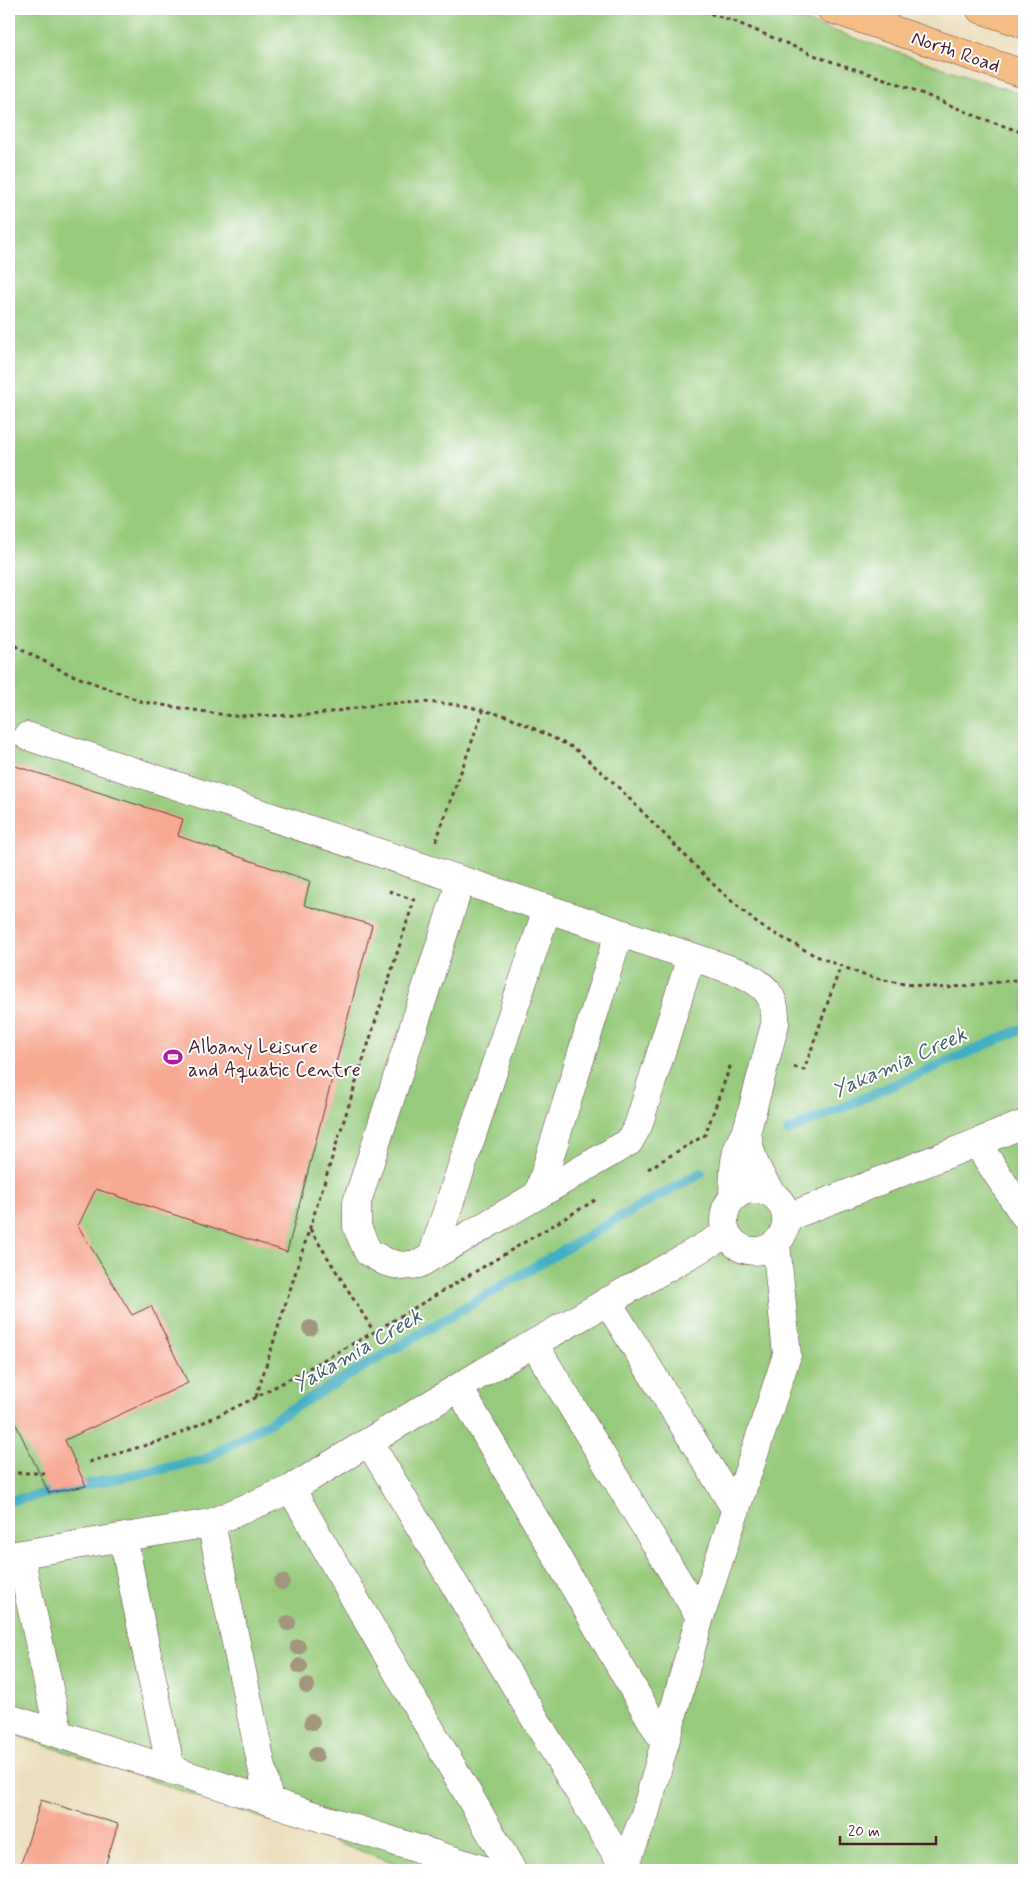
<svg xmlns="http://www.w3.org/2000/svg" width="1033" height="1879" viewBox="0 0 1033 1879" font-family="Mynerve,sans-serif">
<style>
.green{fill:#96ca7b;stroke:#707453}
.lines{fill:none;stroke-linecap:round;stroke-linejoin:round}
.stream{stroke:#43aec1;stroke-width:10}
.building{fill:#f7a992}
.minor-casing{stroke:#623c41;stroke-width:29}
.major-casing{stroke:#623c41;stroke-width:29}
.path{stroke:#623c41;stroke-width:3;stroke-dasharray:4 4;stroke-linecap:butt}
.minor{stroke:#fff;stroke-width:28}
.major{stroke:#f6be87;stroke-width:28}
.tree{fill:#a2967c}
.labels{text-anchor:middle;stroke-width:4;stroke-linejoin:round;paint-order:stroke}
.street-label{font-size:20px;fill:#4a1f2b;stroke:#fff}
.poi-label{font-size:20px;fill:#4a1f2b;stroke:#fff;text-anchor:start}
.water-label{font-size:21px;font-style:italic;fill:#475f6e;stroke:#fff}
</style>
<rect width="100%" height="100%" fill="#fff"/>
<filter id="ink" filterUnits="userSpaceOnUse"><feTurbulence type="fractalNoise" baseFrequency=".02" numOctaves="2"/><feDisplacementMap in="SourceGraphic" scale="10" xChannelSelector="R" yChannelSelector="G"/><feConvolveMatrix kernelMatrix="1 2 1 2 8 2 1 2 1" color-interpolation-filters="sRGB"/></filter>
<filter id="wash" filterUnits="userSpaceOnUse"><feTurbulence type="fractalNoise" baseFrequency=".0096" numOctaves="4" result="noise"/><feDisplacementMap in="SourceGraphic" scale="20" xChannelSelector="R" yChannelSelector="G"/><feGaussianBlur stdDeviation="1.12" result="paint"/><feColorMatrix in="noise" values="0 0 0 0 0 0 0 0 0 0 0 0 0 0 0 0 0 1.4 0 .05"/><feComposite in="paint" operator="in"/></filter>
<g filter="url(#wash)">
<rect width="100%" height="100%" fill="#ecdfbd"/>
<path class="green" d="M9 9H769L1024 95V1870H417L9 1733Z"/>
<g class="lines">
<path class="stream" d="M788 1131 1024 1028
M9 1501 204 1460 620 1217 701 1173"/>
</g>
<g id="blocks">
<path class="building" d="M9 764 183 819 178 836 310 881 304 905 372 925 287 1252 96 1189 78 1226 132 1315 151 1306 188 1383 65 1440 86 1486 49 1493 9 1410Z
M41 1800 118 1824 104 1870H19Z"/>
</g>
</g>
<g filter="url(#ink)">
<use href="#blocks" fill-opacity="0" stroke="#623c41" stroke-width="1"/>
<g class="lines">
<g class="minor-casing">
<path id="minor" d="M27 736 741 973C765 985 777 995 775 1024L747 1130C732 1153 734 1171 733 1197
M461 880 357 1202V1227L368 1252 386 1262 402 1266 419 1264 629 1142 638 1126 691 957
M747 1130C750 1158 756 1169 771 1193
M977 1143 1024 1215
M724 1220a31 31 0 1 1 62 0a31 31 0 1 1-62 0Z
M538 1195 619 933
M786 1218 1024 1124
M432 1256 547 909
M607 1301 736 1510
M534 1344 700 1617
M459 1388 664 1742
M369 1442 624 1867
M291 1489 512 1870
M211 1523 269 1801
M123 1538 171 1770
M20 1555 59 1734
M9 1556 211 1523 291 1489 484 1372 726 1234
M9 1718 484 1870
M620 1870 624 1867 645 1814 700 1617 787 1355 776 1243"/>
</g>
<g class="major-casing">
<path id="major" d="M831 9 1024 74
M980 9 1024 24"/>
</g>
<path class="path" d="M695 9 731 20 821 58 897 83 981 118 1024 133
M9 640 18 648 67 673 143 702 232 716 312 715 381 704 423 702 462 705 510 717 574 748 614 783 718 889 759 925 814 955 866 976 904 984 946 988 1024 979
M436 841 483 711
M794 1067 804 1070 841 965
M648 1169 705 1135 731 1064
M310 1229 374 1332
M256 1397 414 900 389 891
M89 1462 170 1438 255 1398 374 1332 597 1199
M9 1473H45"/>
<use href="#minor" class="minor"/>
<use href="#major" class="major"/>
</g>
<g class="tree">
<circle cx="310" cy="1328" r="8"/>
<circle cx="282" cy="1582" r="8"/>
<circle cx="288" cy="1623" r="8"/>
<circle cx="298" cy="1647" r="8"/>
<circle cx="300" cy="1666" r="8"/>
<circle cx="307" cy="1686" r="8"/>
<circle cx="312" cy="1722" r="8"/>
<circle cx="316" cy="1755" r="8"/>
</g>
</g>
<defs>
<g id="stadium-bare" transform="scale(1.5)"><path d="M0-5a6.5 5 0 1 0 0 10a6.5 5 0 1 0 0-10ZM-3.5-1.8h7v3.6h-7Z" fill="#b5179e" stroke="#fff" stroke-width="2.5" paint-order="stroke"/></g>
</defs>
<g fill-rule="evenodd">
<use href="#stadium-bare" x="173" y="1057"/>
</g>
<g class="labels">
<g class="street-label">
<text transform="translate(956 51) rotate(19)" y="7">North Road</text>
</g>
<g class="poi-label">
<text x="188" y="1053">Albany Leisure<tspan x="188" dy="23">and Aquatic Centre</tspan></text>
</g>
<g class="water-label">
<text transform="translate(899 1062) rotate(-24)" y="7">Yakamia Creek</text>
<text transform="translate(357 1350) rotate(-30)" y="7">Yakamia Creek</text>
</g>
</g>
<rect width="1033" height="1879" fill="none" stroke="#fff" stroke-width="30"/>
<path d="M840 1836v8h96v-8" fill="none" stroke="#4a1f2b" stroke-width="2.5"/>
<text x="848" y="1836" font-size="15" fill="#4a1f2b" stroke="#ffffff" stroke-width="4" paint-order="stroke">20 m</text>
</svg>
